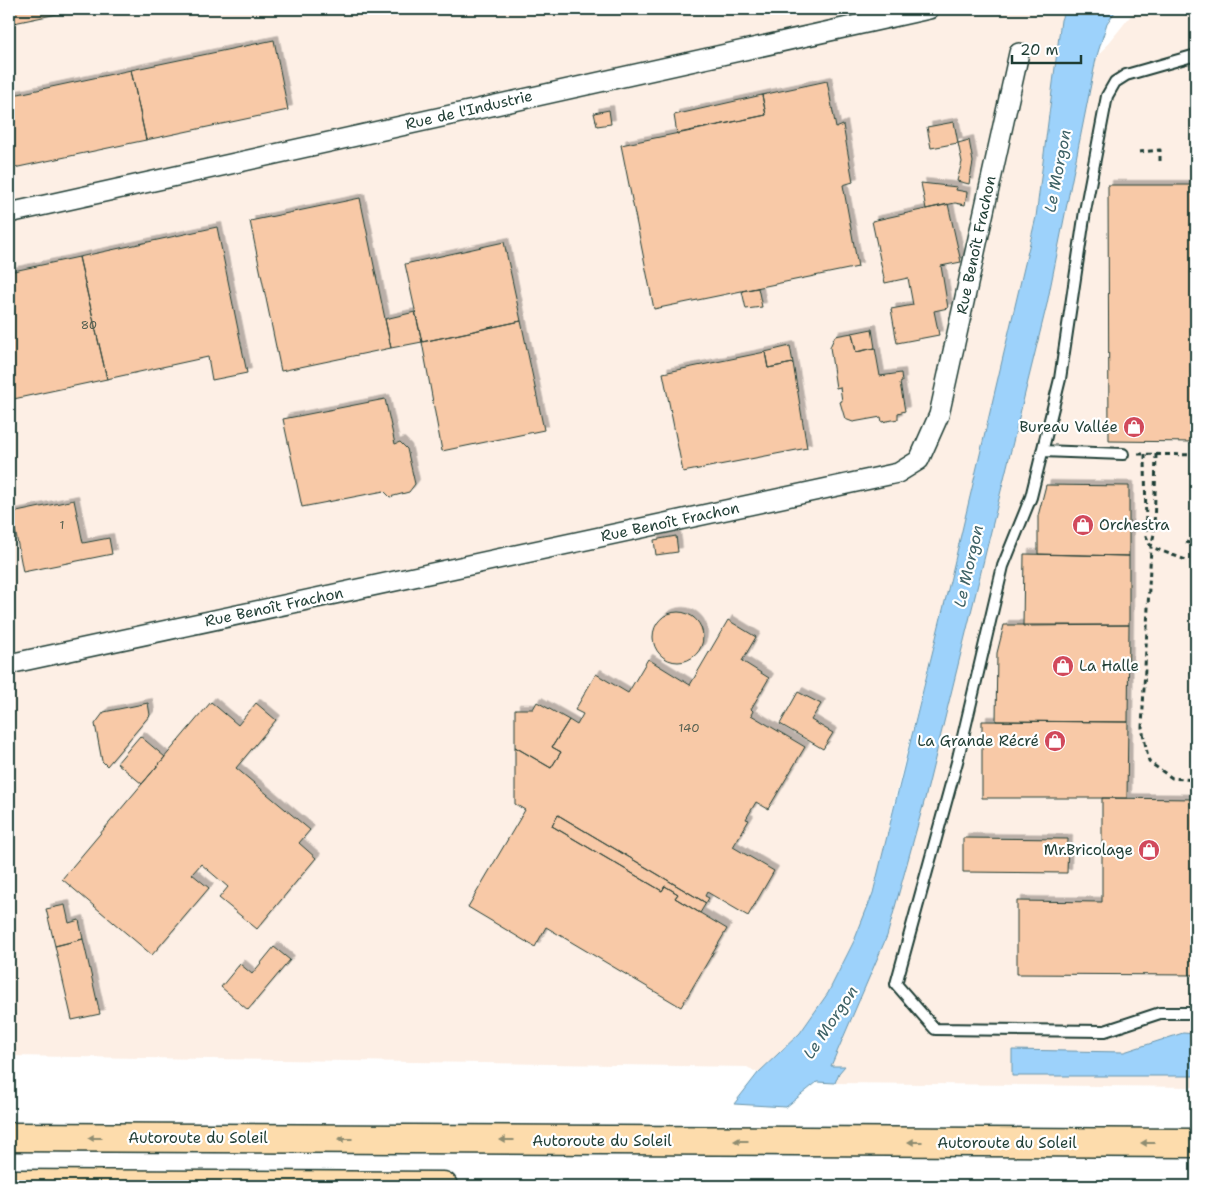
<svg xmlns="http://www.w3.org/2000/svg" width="1205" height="1195" viewBox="0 0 1205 1195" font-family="'Shantell Sans',sans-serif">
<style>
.built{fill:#fdefe5}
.water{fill:#9dd2fb;stroke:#6b96ab}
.building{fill:#f8c9a7;stroke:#1f3d34;filter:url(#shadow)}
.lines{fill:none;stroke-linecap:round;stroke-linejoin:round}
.service-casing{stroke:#1f3d34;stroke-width:14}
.minor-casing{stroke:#1f3d34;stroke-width:22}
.motorway-casing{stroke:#1f3d34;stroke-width:31}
.path{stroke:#1f3d34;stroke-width:3;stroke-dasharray:5 4;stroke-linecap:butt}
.service{stroke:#fff;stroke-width:10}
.minor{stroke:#fff;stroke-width:19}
.motorway{stroke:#fddcac;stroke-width:28}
.oneway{fill:#8e8c70}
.labels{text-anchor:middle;stroke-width:4.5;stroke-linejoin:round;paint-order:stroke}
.number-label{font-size:12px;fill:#556051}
.street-label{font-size:15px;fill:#1f3d34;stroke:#fff}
.poi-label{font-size:15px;fill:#1f3d34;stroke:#fff;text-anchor:end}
.water-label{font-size:16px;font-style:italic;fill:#3e6266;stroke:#fff}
</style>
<defs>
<filter id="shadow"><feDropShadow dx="4.5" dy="-4.5" stdDeviation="0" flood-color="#0004"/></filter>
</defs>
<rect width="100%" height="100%" fill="#fff"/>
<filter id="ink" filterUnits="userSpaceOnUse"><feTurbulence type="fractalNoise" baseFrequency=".02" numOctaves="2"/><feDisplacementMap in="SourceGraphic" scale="10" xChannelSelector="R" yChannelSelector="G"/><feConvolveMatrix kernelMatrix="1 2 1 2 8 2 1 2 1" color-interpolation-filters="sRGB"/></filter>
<g filter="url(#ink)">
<path class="built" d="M9 9H1065L1061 20 1036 217 952 573 893 805 881 865 862 923 828 993 800 1033 758 1073 747 1067 9 1056Z
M1136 9H1196V1087L835 1083 839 1073 831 1066 887 936 926 795 1047 304 1096 59Z"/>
<path class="water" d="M1065 9H1117L1107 23 1096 59 1047 304 926 795 887 936 831 1066H845L839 1073 835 1083 817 1082 786 1107 734 1104 758 1073 800 1033 828 993 854 941 873 893 952 573 1036 217 1061 20Z
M1183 1033 1196 1034V1076H1012V1050L1124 1052Z"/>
<path class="building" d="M9 9H61L62 13 9 24Z
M274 40 288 110 146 140 131 70Z
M131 70 146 140 9 169V96Z
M827 81 836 128 843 125 853 182 843 185 858 267 654 309 621 145 766 115 762 95Z
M762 95 766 115 677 134 674 115Z
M609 110 611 124 597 126 594 113Z
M954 122 958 143 931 148 927 127Z
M969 140 973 162 969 184 957 181 962 162 958 143Z
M921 183 957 187 956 190 967 192 965 205 955 203 926 209Z
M1108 185H1196V442L1109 441Z
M360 198 391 348 281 371 250 221Z
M948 204 961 262 941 266 948 308 934 311 939 335 897 343 891 309 913 305 908 278 885 283 872 221Z
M217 227 247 373 212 380 208 357 107 379 79 257Z
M504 242 521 321 422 342 405 264Z
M79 257 107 379 9 400V272Z
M758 288 762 307 746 309 742 291Z
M415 312 422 342 391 348 385 319Z
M521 321 544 430 442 451 422 342Z
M872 329 875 348 856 352 852 333Z
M852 333 856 352 875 348 880 376 901 373 902 382 900 383 905 411 898 413V419L882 422 881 417 853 422 845 419 840 402 842 401 840 387 836 388 830 347 835 336Z
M790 346 793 363 768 368 765 352Z
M765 352 768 368 793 363 807 448 683 472 663 373Z
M385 399 395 444 400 442 407 449 415 484 409 492 390 497 384 491 302 507 283 419Z
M1046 485 1129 486V556L1038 554V516Z
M74 500 83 543 109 538 112 554 23 572 12 513Z
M676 536 678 552 656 555 654 540Z
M1024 554 1129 556V625L1023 626Z
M653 637a25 25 0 1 1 50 0a25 25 0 1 1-50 0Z
M728 620 756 637 742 661 769 678 751 709 753 711 751 715 805 747 768 809 756 802 746 819 749 820 733 847 774 871 748 916 707 892 705 896 709 898 706 903 558 815 552 826 662 891 665 886 678 894 675 898 727 929 681 1007 546 927 535 947 468 907 525 810 515 804V747L551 768 561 752 552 747 569 720 577 725 583 714 575 710 596 674 628 693 648 659 690 685Z
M1004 625H1129L1128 722 996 721 997 653Z
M798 692 821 704 811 720 833 733 823 749 780 724Z
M211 702 238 725 256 703 276 720 236 768 310 830 299 843 316 858 257 929 219 898 228 887 201 864 192 874 209 888 152 955 62 879Z
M537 702 569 720 552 747 561 752 551 768 515 747V709H533Z
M148 703 150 715 107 766 102 761 95 724 104 712Z
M982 721 1128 722 1127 798H982Z
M140 736 165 757 142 784 117 763Z
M1102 798 1196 799V975L1017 974V901L1102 902Z
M558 815 706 903 700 913 675 898 678 894 665 886 662 891 552 826Z
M963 838 1068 839 1067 873 963 872Z
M65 905 69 923 79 920 83 939 55 946 46 909Z
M83 939 100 1014 72 1020 55 946Z
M274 947 290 960 248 1010 221 987 240 964 252 974Z"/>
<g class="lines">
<g class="service-casing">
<path id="service" d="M1196 55 1126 75 1115 82 1107 96 1085 211 1060 379 1031 497 1003 566 957 762 896 984 935 1029 1105 1031 1160 1013H1196
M1042 451 1123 454"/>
</g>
<g class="minor-casing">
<path id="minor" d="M9 213 929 9
M9 664 898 473 919 460 939 415 1019 53"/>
</g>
<g class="motorway-casing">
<path id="motorway" d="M9 1137 1196 1143
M9 1184 443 1186"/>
</g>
<path class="path" d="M1139 152 1160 150V164
M1138 454 1196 455
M1145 454 1146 536 1151 547 1186 560
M1156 454 1154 534 1151 547 1142 728 1149 762 1172 778 1196 780
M1186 542 1196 545"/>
<use href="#service" class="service"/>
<use href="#minor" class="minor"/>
<use href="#motorway" class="motorway"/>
</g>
<defs><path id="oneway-solid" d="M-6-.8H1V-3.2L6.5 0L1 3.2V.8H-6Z" transform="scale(1.25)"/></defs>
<g class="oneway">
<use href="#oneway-solid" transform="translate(95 1138) rotate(-180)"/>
<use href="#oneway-solid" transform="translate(345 1139) rotate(-180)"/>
<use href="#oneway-solid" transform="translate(507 1140) rotate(-180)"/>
<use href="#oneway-solid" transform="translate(741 1141) rotate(-180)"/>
<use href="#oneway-solid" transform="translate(915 1142) rotate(-180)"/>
<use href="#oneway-solid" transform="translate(1148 1143) rotate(-180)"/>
</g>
</g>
<defs>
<g id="shop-disc" transform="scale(1.125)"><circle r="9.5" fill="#d1495b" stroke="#fff"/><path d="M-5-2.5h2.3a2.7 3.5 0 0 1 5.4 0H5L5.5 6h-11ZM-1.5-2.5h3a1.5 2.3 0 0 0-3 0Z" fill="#fff"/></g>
</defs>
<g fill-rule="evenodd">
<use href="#shop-disc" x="1134" y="427"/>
<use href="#shop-disc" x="1083" y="525"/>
<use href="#shop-disc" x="1063" y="666"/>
<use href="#shop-disc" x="1055" y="741"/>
<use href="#shop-disc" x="1149" y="850"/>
</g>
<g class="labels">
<g class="number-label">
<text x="89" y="329">80</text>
<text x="62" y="529">1</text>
<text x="689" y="732">140</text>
</g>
<g class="street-label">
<text transform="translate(469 110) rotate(-13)" y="5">Rue de l'Industrie</text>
<text transform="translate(976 245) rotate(-78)" y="5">Rue Benoît Frachon</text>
<text transform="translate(670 522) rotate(-12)" y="5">Rue Benoît Frachon</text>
<text transform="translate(274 607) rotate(-12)" y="5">Rue Benoît Frachon</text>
<text x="198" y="1143">Autoroute du Soleil</text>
<text x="602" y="1146">Autoroute du Soleil</text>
<text x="1007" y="1148">Autoroute du Soleil</text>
</g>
<g class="poi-label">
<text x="1118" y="432">Bureau Vallée</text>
<text x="1099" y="530" text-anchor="start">Orchestra</text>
<text x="1079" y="671" text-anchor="start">La Halle</text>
<text x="1039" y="746">La Grande Récré</text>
<text x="1133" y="855">Mr.Bricolage</text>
</g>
<g class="water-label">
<text transform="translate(1057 171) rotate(-79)" y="6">Le Morgon</text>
<text transform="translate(968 566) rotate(-77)" y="6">Le Morgon</text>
<text transform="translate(830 1022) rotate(-56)" y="6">Le Morgon</text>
</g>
</g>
<rect width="1205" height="1195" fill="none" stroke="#fff" stroke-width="30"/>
<rect x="15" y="15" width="1175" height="1165" fill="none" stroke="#1f3d34" stroke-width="2" filter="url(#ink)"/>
<path d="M1012 55v8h69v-8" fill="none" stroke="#1f3d34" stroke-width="2.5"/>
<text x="1020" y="55" font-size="15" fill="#1f3d34" stroke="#ffffff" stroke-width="4" paint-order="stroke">20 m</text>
</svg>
